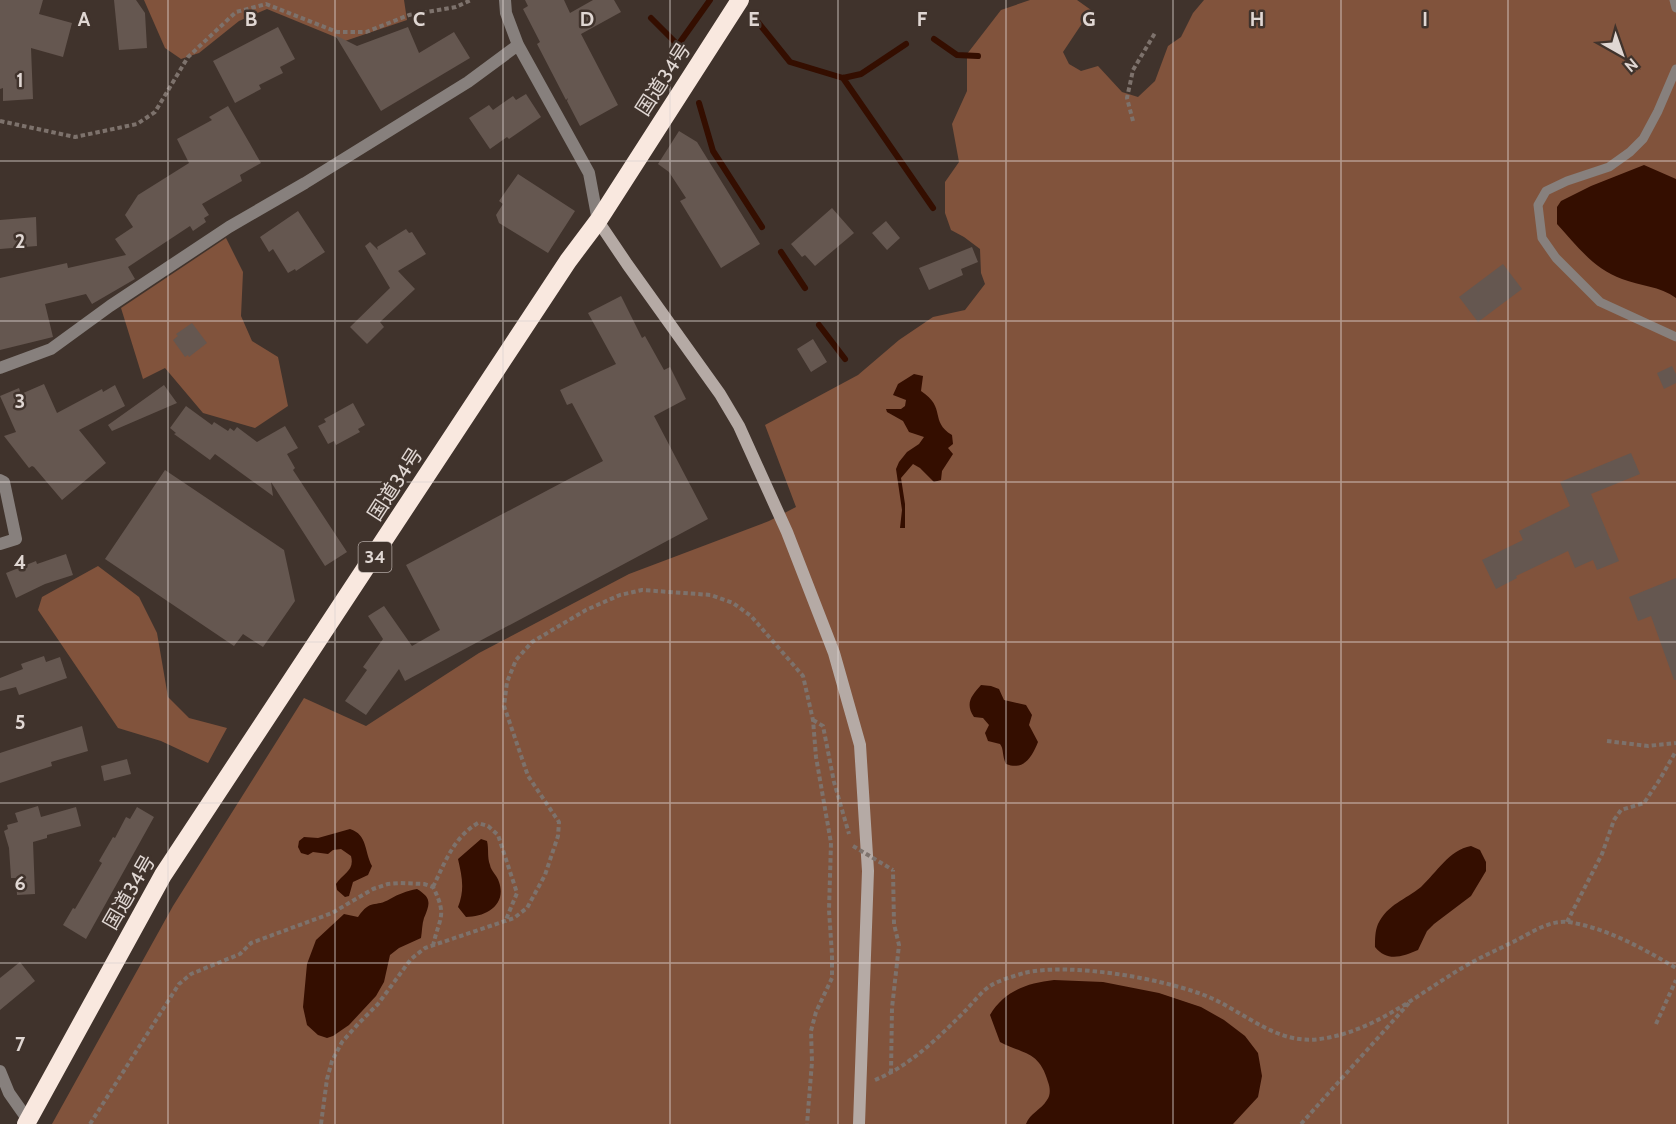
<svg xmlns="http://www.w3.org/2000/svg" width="1676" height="1124" viewBox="0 0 1676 1124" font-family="Cabin,'Noto Sans JP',sans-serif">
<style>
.green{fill:#81533c}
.water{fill:#340e00}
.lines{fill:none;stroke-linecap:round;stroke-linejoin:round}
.stream{stroke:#340e00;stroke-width:6}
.building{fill:#655750}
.path{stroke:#7d726c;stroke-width:4;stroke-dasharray:4.5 3;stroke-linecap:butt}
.lane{stroke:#87807d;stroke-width:9}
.street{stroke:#87807d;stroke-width:12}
.secondary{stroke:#b5aaa5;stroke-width:12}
.highway{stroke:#f9e8df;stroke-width:18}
.path-bridge{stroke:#7d726c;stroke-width:4;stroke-dasharray:4.5 3;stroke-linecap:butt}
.grid{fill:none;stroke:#e0d7d3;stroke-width:1.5;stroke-opacity:0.55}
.labels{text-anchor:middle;stroke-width:5;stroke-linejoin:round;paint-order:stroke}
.shield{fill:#40332c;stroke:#b0a6a1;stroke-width:1.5}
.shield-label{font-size:18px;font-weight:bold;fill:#e0d7d3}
.street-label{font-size:20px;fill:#e0d7d3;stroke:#40332c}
.grid-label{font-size:20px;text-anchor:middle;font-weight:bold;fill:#e0d7d3;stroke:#40332c;stroke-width:5;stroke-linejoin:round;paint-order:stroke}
</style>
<rect width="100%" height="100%" fill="#40332c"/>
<path class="green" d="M144 0H404L407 20 345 41 267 9 239 21 199 53 181 59 165 48Z
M1030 0H1077L1091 10 1063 52 1069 64 1081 71 1098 66 1122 92 1138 97 1155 81 1168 46 1181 37 1193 13 1204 0H1676V1124H52L173 906 304 698 366 726 479 653 629 574 769 521 796 507 765 425 858 375 899 340 933 317 965 310 985 284 981 273 980 249 964 237 951 230 945 213V182L959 162 952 124 967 91V54L1001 10Z
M226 238 243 272 241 316 252 341 278 357 288 406 255 428 203 413 165 368 143 379 121 308Z
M98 566 139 597 157 633 168 697 189 718 227 728 208 763 161 741 118 728 38 610 42 597Z"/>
<path class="water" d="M1644 165 1676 179V298C1660 286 1640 286 1622 279 1594 269 1577 246 1557 224V207L1561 201 1591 186Z
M914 374 923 376 921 391C947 408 929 421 952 435L953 444 948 448 953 454 942 471 941 480 934 482 920 468 913 464 901 478 905 504V528H900L902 510 896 469 899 462 907 452 919 444 924 437 909 432 903 421 887 412 886 409H901L905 406 906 400 893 395 898 384Z
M981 685 991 686 999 689 1004 700 1026 705 1032 715 1029 725 1038 742C1032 757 1024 771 1006 764 1002 756 1004 749 1000 744L988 741 985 733 989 725 983 718 974 717C965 704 971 696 981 685Z
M350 829C368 835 364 851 372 866L368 875 353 882 349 896 345 897 337 890 336 884C343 873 355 871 351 856L341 849 333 850 328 854 313 852 308 855 301 853 298 847 299 841 304 837 318 838Z
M481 839 487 841C489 849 487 857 490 865 491 871 497 875 499 882 507 905 486 917 466 917L458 907C465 889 462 877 458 859Z
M1471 846 1480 850 1486 862V871L1471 896 1434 924 1427 931 1418 950C1402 957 1387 962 1375 947 1375 939 1375 931 1378 924 1388 904 1405 900 1421 887 1437 872 1449 850 1471 846Z
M417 889C432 898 430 904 424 918 422 924 422 932 421 938L399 948 390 955 384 982 376 996 349 1025 333 1036 327 1038 318 1035 307 1025 303 1007 307 964 316 940 344 914 358 917C371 898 375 908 390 899 399 894 406 891 417 889Z
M1054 980 1103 982 1159 993 1201 1007 1224 1020 1245 1036 1258 1053 1262 1076 1258 1097 1233 1124H1026C1030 1113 1041 1110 1047 1100 1051 1095 1050 1087 1048 1082 1039 1051 1025 1055 1000 1042L990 1015C1004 991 1027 983 1054 980Z"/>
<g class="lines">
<path class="stream" d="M651 18 678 45 710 0
M757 21 790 62 843 78 861 74 906 44
M934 39 957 55 978 56
M843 78 933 208
M699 103 713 151 762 227
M781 252 805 288
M819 325 845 359"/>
</g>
<path class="building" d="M0 0H43L39 14 72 23 63 57 31 48 33 99 3 101V88L0 89Z
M114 0H136L145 13 147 48 119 50Z
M525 0H564L570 13 593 0H614L621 12 581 34 618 105 580 126 567 101 568 98 566 100 537 44 540 42 523 9 528 6Z
M278 27 295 59 280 67 283 73 259 85 261 89 235 103 213 61Z
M408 27 419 53 454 32 470 58 381 111 335 35 357 46Z
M526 94 541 117 509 139 507 137 490 149 469 118 489 105 493 110 513 96 516 100Z
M228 106 261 163 240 175 242 181 202 204 209 215 204 218 206 222 193 231 190 226 128 267 135 279 92 304 86 294 45 304 53 337 0 350V278L67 263 68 268 126 255 115 239 133 227 125 215 138 195 189 163 177 139 212 120 209 117Z
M679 131 697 142 760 244 721 268 680 201 686 198 669 172 658 164Z
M518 174 575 211 548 253 499 223 496 215 503 204 499 201Z
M832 208 854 233 815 266 805 255 802 257 791 244Z
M298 211 325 252 296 271 295 269 288 273 273 249 269 252 260 237Z
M36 217 37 246 0 249V220Z
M886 221 900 238 887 250 872 233Z
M406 229 409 233 412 232 426 254 398 271 415 289 380 322 384 327 367 344 350 327 390 288 365 246 370 242 378 250 377 247Z
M972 247 978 262 961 269 963 275 929 290 919 268Z
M1503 264 1522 289 1478 322 1459 297Z
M621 296 642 338 645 336 664 370 670 367 686 399 654 416 708 519 405 681 399 669 366 715 345 701 367 670 363 667 383 639 368 616 384 606 412 646 440 630 406 565 603 461 572 403 567 405 560 390 616 364 588 313Z
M192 323 207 343 189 357 188 355 185 357 173 340 178 336 176 334Z
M813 339 827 362 811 372 797 349Z
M1672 366 1676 374V383L1664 389 1657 373Z
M44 384 57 413 102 389 103 392 115 385 125 406 79 430 106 463 62 500 34 467 32 466 29 468 4 436 16 432 0 396 19 388 21 394Z
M164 385 177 403 112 431 108 425Z
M353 403 365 425 358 429 360 432 336 445 334 441 328 444 318 426 326 422 324 419Z
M186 406 212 425 214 422 228 431 230 428 234 431 237 427 257 442 285 426 298 448 287 454 295 468 293 470 347 552 325 566 271 482 273 496 215 454 210 460 174 434 176 433 170 428Z
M1631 453 1640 474 1591 494 1619 561 1597 570 1593 560 1575 568 1568 551 1516 576 1517 578 1496 589 1482 560 1523 540 1519 531 1570 506 1560 482Z
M165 470 284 550 295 601 263 647 243 634 234 646 105 559Z
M66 554 73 575 45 584 16 598 6 573 36 561 37 564Z
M1676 578V680H1674L1651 616 1638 621 1629 597Z
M44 656 46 662 60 657 67 678 19 695 16 687 0 691V678L23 669 21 664Z
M82 726 88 751 51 762 52 766 0 783V753Z
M127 759 131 774 104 781 101 766Z
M38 806 41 817 76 807 81 826 47 835V838L33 842 35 894 17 895 16 878H11L9 848 4 831 8 829 7 825 18 822 15 813Z
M137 807 154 817 86 939 63 925 73 908 75 909 102 863 99 861 113 837 115 838 126 817 130 819Z
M20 962 35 981 0 1010V978Z"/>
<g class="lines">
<path class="path" d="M0 121 75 137 137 124 155 112 188 57 236 12 266 4 337 32H366L409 15 456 7 471 0
M1133 121 1127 98 1133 70 1155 33
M813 720 823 726 834 782 849 834
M1607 741 1648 746 1676 743
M433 887C445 862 454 837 478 823L488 826 498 835 517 893 505 922
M1567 922 1602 854 1614 820 1621 810 1644 803 1660 779 1676 751
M1656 1024 1676 980
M891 1073 892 1008 899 945 894 924 893 870
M875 1080C911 1065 938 1038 965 1011 973 1003 981 992 990 986 999 980 1015 976 1024 973 1070 962 1168 979 1211 998 1247 1014 1278 1045 1320 1039 1372 1032 1413 998 1457 971 1476 959 1497 950 1517 940 1532 932 1550 920 1568 922 1607 928 1642 948 1676 968
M90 1124 179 984 191 974 240 954 251 943 332 913 373 889 388 884 400 883 424 884 433 887C448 917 439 917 433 946
M321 1124 327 1079 332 1061 342 1042 358 1024 378 1004 411 959 425 948 514 918 527 908 545 875 558 836 559 822 528 776 504 706 507 682 516 660 532 642 586 610 620 595 642 590 711 595 733 603 751 616 803 676 813 720 816 757 831 843 829 910 832 955V978L816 1012 811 1031 812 1062 807 1124
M1301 1124 1409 1003"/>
<path class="lane" d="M1674 0 1676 8
M1676 69 1658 111 1643 139 1630 152 1609 167 1567 181 1546 191 1538 205 1542 238 1556 258 1600 302 1676 337"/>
<path class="street" d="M505 0 506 13 518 45 589 173 598 221
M0 368 51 349 110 306 229 227 305 183 468 82 518 45
M0 480 4 482 16 539 0 544
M0 1071 9 1093 28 1120"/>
<path class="secondary" d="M598 221 627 264 720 394 739 426 787 532 834 653 860 745 868 871 859 1124"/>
<path class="highway" d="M26 1124 163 875 568 261 598 221 740 0"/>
<path class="path-bridge" d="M853 846 893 870"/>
</g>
<path class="grid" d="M168 0V1124M335 0V1124M503 0V1124M670 0V1124M838 0V1124M1006 0V1124M1173 0V1124M1341 0V1124M1508 0V1124M0 161H1676M0 321H1676M0 482H1676M0 642H1676M0 803H1676M0 963H1676"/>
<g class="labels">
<rect class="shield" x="358.5" y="542" width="33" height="30" rx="4.5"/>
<g class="shield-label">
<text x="375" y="563">34</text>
</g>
<g class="street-label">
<text transform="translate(663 79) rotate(-57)" y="7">国道34号</text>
<text transform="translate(395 484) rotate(-57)" y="7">国道34号</text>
<text transform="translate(129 892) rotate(-60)" y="7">国道34号</text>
</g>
</g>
<g class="grid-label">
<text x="84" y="26">A</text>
<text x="251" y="26">B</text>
<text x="419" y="26">C</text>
<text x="587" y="26">D</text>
<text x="754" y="26">E</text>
<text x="922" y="26">F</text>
<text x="1089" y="26">G</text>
<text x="1257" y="26">H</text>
<text x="1425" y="26">I</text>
<text x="20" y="87">1</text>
<text x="20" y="248">2</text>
<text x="20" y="408">3</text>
<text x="20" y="569">4</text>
<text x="20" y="729">5</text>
<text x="20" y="890">6</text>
<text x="20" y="1051">7</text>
</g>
<g transform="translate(1622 54) rotate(140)" stroke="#40332c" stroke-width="4.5" paint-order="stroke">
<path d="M0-4.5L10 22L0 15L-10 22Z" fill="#e0d7d3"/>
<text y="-9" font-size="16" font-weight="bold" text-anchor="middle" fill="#e0d7d3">N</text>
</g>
</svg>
